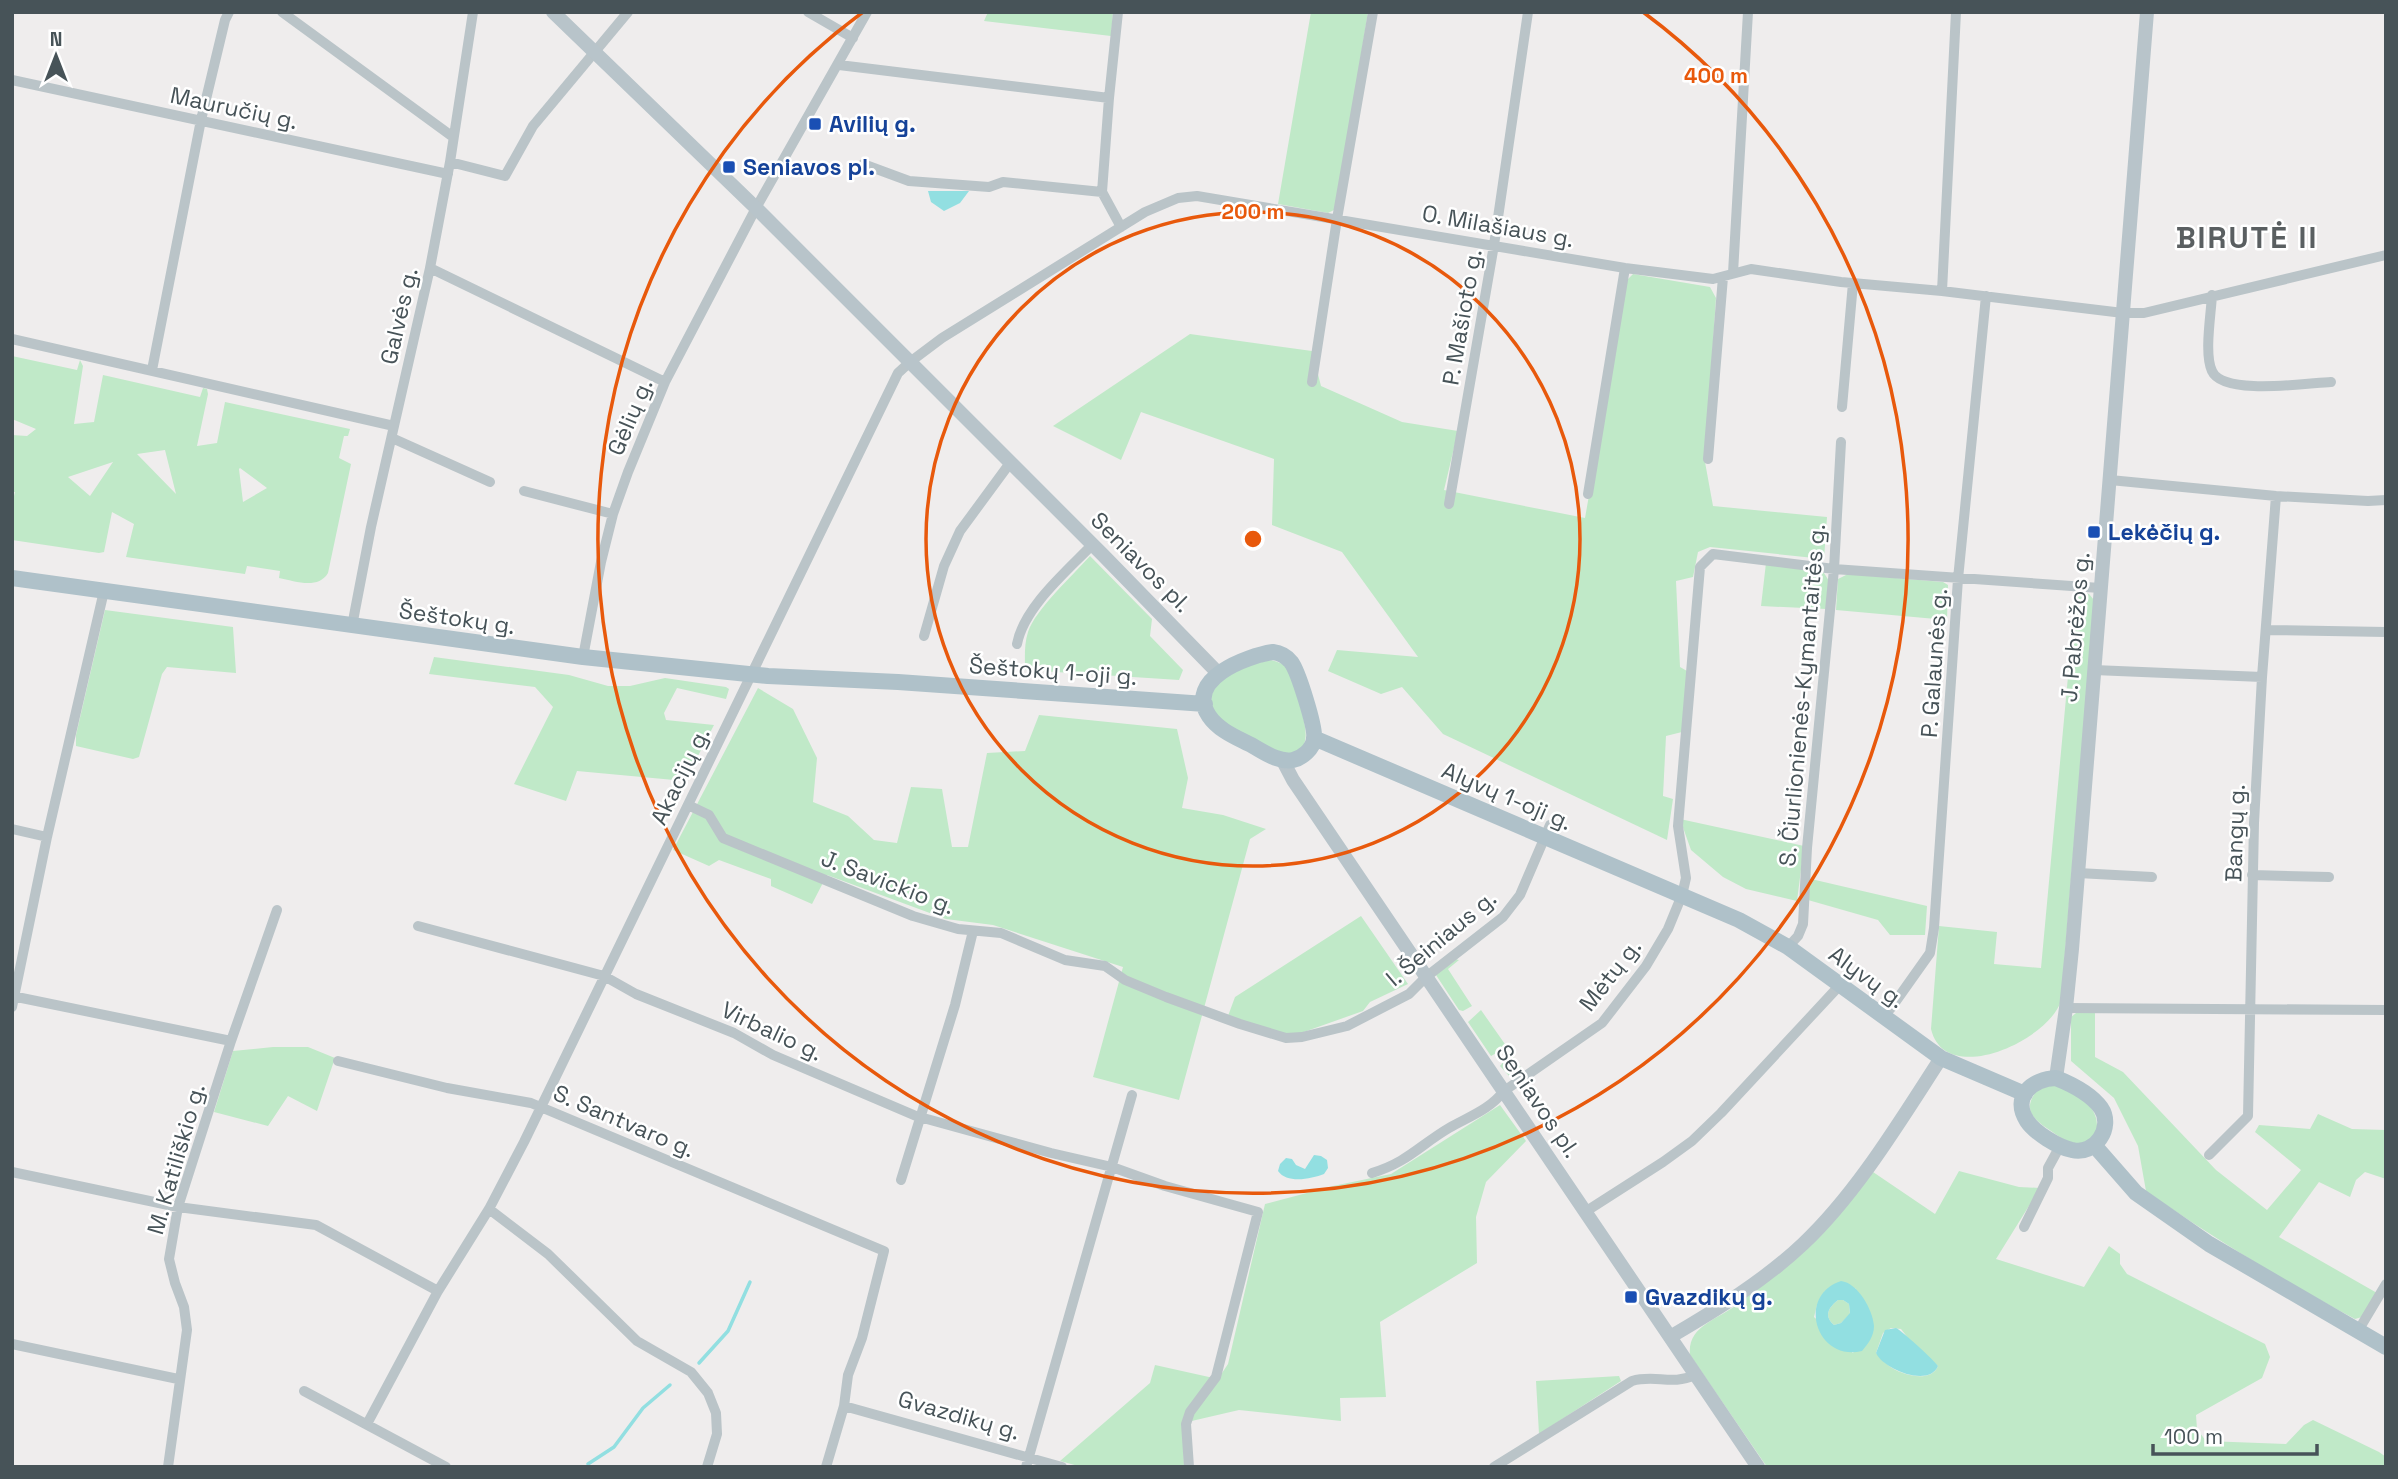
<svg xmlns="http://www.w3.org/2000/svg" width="2398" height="1479" viewBox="0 0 2398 1479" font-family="'Space Grotesk',sans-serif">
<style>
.green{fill:#c0e9c8;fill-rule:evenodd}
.water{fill:#92dfe1;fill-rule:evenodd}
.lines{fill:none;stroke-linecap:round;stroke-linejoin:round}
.stream{stroke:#92dfe1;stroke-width:3.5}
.street{stroke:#bac4c8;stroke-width:10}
.secondary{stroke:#b8c4ca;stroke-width:14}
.primary{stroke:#afc1c9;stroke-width:16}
.ring{fill:none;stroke:#e8590c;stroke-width:3.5}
.transit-dot{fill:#1a4fb4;stroke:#fff;stroke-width:2.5}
.labels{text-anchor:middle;stroke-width:5;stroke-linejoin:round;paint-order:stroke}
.street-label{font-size:23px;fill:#475358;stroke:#fff}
.transit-label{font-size:23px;font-weight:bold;fill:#164399;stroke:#fff;text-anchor:start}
.district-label{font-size:30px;font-weight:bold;letter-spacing:2px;fill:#5a5f61;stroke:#fff}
.centre{fill:#e8590c;stroke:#fff;stroke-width:3.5}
.ring-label{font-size:21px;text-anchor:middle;font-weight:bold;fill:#e8590c;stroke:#fff;stroke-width:5;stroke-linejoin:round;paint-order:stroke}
</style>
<rect width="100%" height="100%" fill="#efeded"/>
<path class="green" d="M988 12H1113L1111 36 984 21Z
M1311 12H1368L1336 209 1328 213 1278 204Z
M1633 274 1710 287 1716 298 1705 462 1713 506 1827 517 1824 559 1710 547 1698 552 1693 577 1676 581 1680 667 1687 671 1682 732 1666 736 1663 796 1673 799 1667 840 1443 734 1402 687 1381 694 1328 671 1337 650 1418 657 1342 552 1272 525 1274 459 1141 412 1121 460 1053 426 1190 334 1312 351 1321 386 1402 422 1458 431 1444 490 1585 518 1627 280Z
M12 356 77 370 80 360 83 366 74 424 94 422 103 375 200 397 203 388 207 389 208 394 197 446 217 443 225 402 350 429 348 436H344L339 458 351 464 328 573C318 590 295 581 279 578L280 571 247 566 245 574 126 557 134 524 112 512 104 552 99 553 12 540 14 508 12 504 15 492H12V435L27 436 36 429 12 419ZM165 450 176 494 137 454ZM113 462 90 496 68 477ZM240 468 267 488 243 502 239 469Z
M1090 556 1152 619 1150 636 1183 670 1179 680 1025 670C1025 658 1024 644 1028 632 1035 610 1074 574 1090 556Z
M1766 563 1812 569 1824 573 1829 581 1826 609 1761 606Z
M1848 574 1943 582 1948 585 1947 620 1836 610 1838 579Z
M2076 590 2089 594 2094 600 2061 1001C2048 1041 1945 1088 1931 1029L1939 926 1997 932 1994 964 2041 968Z
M105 610 233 627 236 673 167 667 162 674 139 757 133 759 76 746V735Z
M434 657 569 675 608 686H630L665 678 726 687 729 689 726 699 677 688 664 713 666 720 714 725 685 781 577 771 566 801 514 784 553 707 535 687 429 674Z
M1271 660C1278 662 1285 664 1289 670 1293 677 1294 688 1297 696 1302 714 1320 758 1282 753 1270 752 1247 736 1234 730 1224 725 1212 715 1211 703 1210 674 1248 665 1271 660Z
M758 688 793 709 817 758 813 802 848 816 874 840 897 843 911 787 942 789 952 847H968L987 753 1025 751 1039 715 1177 729 1188 778 1182 808 1223 815 1266 829 1250 839 1179 1100 1093 1077 1123 967 993 925 946 919 827 875 812 904 771 886V879L719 860 709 866 673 850Z
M1680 819 1804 846 1797 901 1746 889 1723 877 1691 850Z
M1811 879 1927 906 1925 935H1890L1878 920 1808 900Z
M1361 916 1408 984 1370 1002 1363 1011 1301 1033H1280L1228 1016 1235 997Z
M1455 959 1459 960 1448 969 1472 1006 1463 1011 1459 1010 1436 975V972Z
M1481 1010 1507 1047 1491 1056 1468 1022Z
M2076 1013H2095V1057L2123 1072 2216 1170 2267 1210 2301 1170 2255 1132 2259 1125 2310 1129 2318 1114 2352 1129 2386 1130V1179L2365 1172 2356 1180 2350 1197 2319 1182 2279 1237 2377 1293 2362 1317 2355 1319C2280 1279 2215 1239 2146 1191L2138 1146 2114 1098 2071 1061V1017Z
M273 1047H308L335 1058 317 1111 288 1096 268 1126 214 1112 233 1051Z
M1511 1053 1524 1072 1511 1078 1500 1066Z
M2060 1085C2081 1100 2102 1106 2096 1135L2082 1144C2069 1143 2062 1139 2051 1131 2031 1118 2021 1108 2040 1087Z
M1500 1105 1526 1141 1486 1182 1476 1217 1477 1263 1380 1322 1386 1397 1340 1398 1341 1421 1239 1410 1183 1423 1184 1467H1082L1060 1461 1150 1383 1155 1365 1218 1379 1228 1364 1265 1204 1333 1186 1391 1174Z
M1959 1171 2019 1187 2040 1188 1996 1259 2084 1287 2109 1246 2120 1254V1264L2127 1274 2265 1344 2270 1357 2262 1378 2196 1415 2197 1429 2206 1441 2286 1444 2304 1425 2313 1420 2379 1452 2386 1457V1467H1767L1690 1355C1687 1326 1717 1320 1738 1304 1754 1291 1772 1278 1789 1264 1817 1239 1847 1201 1873 1172L1935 1214ZM1855 1288 1865 1303 1872 1318 1853 1353 1814 1317 1817 1305 1825 1291ZM1891 1328 1901 1329 1912 1343 1938 1366C1931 1384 1900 1375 1888 1365 1884 1362 1880 1357 1876 1353L1883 1333Z
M1838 1300H1843L1849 1304 1850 1314 1841 1323 1834 1325C1823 1316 1829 1307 1838 1300Z
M1619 1376 1621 1381 1539 1434 1536 1381Z"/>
<path class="water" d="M928 191H969L960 203 944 211 931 202Z
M1314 1155 1321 1156 1327 1160 1328 1168 1324 1174C1311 1179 1287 1184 1278 1171L1280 1164 1286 1158 1292 1159 1296 1165 1305 1169Z
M1841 1281C1858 1283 1873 1310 1874 1326 1874 1336 1868 1344 1862 1351 1816 1362 1796 1296 1841 1281ZM1838 1300H1843L1849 1304 1850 1313 1841 1323 1834 1325C1823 1316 1829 1307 1838 1300Z
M1896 1328C1900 1329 1935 1361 1938 1366 1929 1388 1883 1369 1876 1353L1885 1330Z"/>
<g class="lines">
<path class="stream" d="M699 1363 728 1331 750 1282
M588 1464 614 1447 643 1408 670 1385"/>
<path class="street" d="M282 12 453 137
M808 12 853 38
M1118 12 1109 98 1102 192 1121 227
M839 65 1109 98
M12 80 448 174
M450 162 505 176 533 126 628 12
M863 164 909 181 989 187 1003 182 1102 192
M430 268 665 382
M1733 273 1748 12
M1942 291 1956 12
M2212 295C2211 315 2204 354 2212 371 2223 396 2307 383 2331 382
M12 339 394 426
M152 370 201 120 225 20 229 12
M1312 382 1337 219 1373 12
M1842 407 1853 283
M392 438 490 482
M1708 459 1723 277
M2110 480 2276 496 2368 501 2386 500
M524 491 613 514
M1588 494 1625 268
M1449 504 1494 245 1528 12
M352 626 371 527 430 268 450 162 473 12
M2266 630 2386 632
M924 636 944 566 960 531 1010 463
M1017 644C1024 607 1067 571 1092 545
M583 657 601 562 613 514 628 472 665 382 756 208 867 12
M2094 670 2262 677
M688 805 709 815 723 838 913 916 958 929 1001 933 1065 960 1105 966 1125 980 1166 997 1240 1024 1286 1038 1302 1037 1347 1026 1409 994 1426 977 1503 917 1520 895 1550 825
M12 829 47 837
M2078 873 2152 877
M2252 875 2329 877
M418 926 604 976 636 994 734 1033 773 1055 916 1116 1051 1153 1112 1167 1165 1186 1258 1212 1216 1377 1190 1412 1186 1424 1189 1467
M1788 947 1798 936 1803 924 1807 848 1834 569 1841 442
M12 996 231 1041
M12 1007 47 837 104 591
M2066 1008 2386 1010
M1883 1017 1891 1008 1930 953 1934 928 1958 579 1986 296
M338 1061 447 1088 531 1103 884 1251 862 1338 848 1375 844 1406 826 1467
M2209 1155 2248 1116 2254 823 2262 677 2276 496
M12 1172 178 1207 316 1225 438 1291
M1372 1173C1408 1162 1420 1145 1449 1128 1470 1116 1489 1110 1504 1091L1602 1023 1646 966 1668 929 1682 895 1686 878 1678 826 1700 567 1713 554 1834 569 2100 588
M901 1180 955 1005 973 931
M489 1209 548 1254 637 1341 691 1372 708 1393 716 1413 717 1434 707 1467
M1585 1212 1663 1162 1692 1141 1721 1113 1840 985
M2024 1227 2048 1178V1168L2060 1146
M2358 1331 2386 1284
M12 1344 178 1379
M304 1391 446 1467
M844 1406 1062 1467
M367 1424 438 1291 489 1209 524 1142 898 373 910 362 942 338 1145 212 1178 198 1197 196 1625 268 1713 279 1751 269 1841 282 1942 291 2123 313H2144L2386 255
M168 1467 187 1330 184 1307 175 1283 169 1259 178 1207 231 1041 277 910
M1026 1467 1132 1095
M1494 1467 1632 1381C1656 1374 1671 1386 1695 1375"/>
<path class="secondary" d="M553 12 756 208 1103 555 1218 673
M1282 759 1293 780 1758 1467
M2056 1078 2066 1008 2072 949 2147 12
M1670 1337C1716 1310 1764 1281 1803 1244 1857 1193 1900 1121 1941 1058"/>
<path class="primary" d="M12 578 583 657 768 676 898 682 1205 704
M1273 652C1281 653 1286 656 1291 662 1298 671 1316 728 1314 739 1313 749 1302 758 1293 760 1279 763 1264 752 1253 746 1238 738 1219 731 1209 716 1184 679 1247 656 1273 652Z
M1314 738 1739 920 1788 947 1941 1058 2025 1094
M2056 1078C2071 1084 2091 1094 2101 1108 2114 1127 2095 1156 2072 1150 2058 1147 2035 1133 2027 1121 2011 1096 2033 1079 2056 1078Z
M2094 1145 2136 1193 2209 1244 2386 1347"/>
</g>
<g class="ring">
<circle cx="1253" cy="539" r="327"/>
<path d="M1643 12A655 655 0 1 1 863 12"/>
</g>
<g class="transit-dot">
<rect x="808" y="117" width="14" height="14" rx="3.5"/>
<rect x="722" y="160" width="14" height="14" rx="3.5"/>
<rect x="2087" y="525" width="14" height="14" rx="3.5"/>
<rect x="1624" y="1290" width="14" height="14" rx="3.5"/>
</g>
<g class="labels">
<g class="street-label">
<text transform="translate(234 108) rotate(12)" y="8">Mauručių g.</text>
<text transform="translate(1498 226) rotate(10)" y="8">O. Milašiaus g.</text>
<text transform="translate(399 316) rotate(-77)" y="8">Galvės g.</text>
<text transform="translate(1462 317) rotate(-80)" y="8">P. Mašioto g.</text>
<text transform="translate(630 417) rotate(-67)" y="8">Gėlių g.</text>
<text transform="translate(1141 562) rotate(45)" y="8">Seniavos pl.</text>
<text transform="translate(457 618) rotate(8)" y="8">Šeštokų g.</text>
<text transform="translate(2075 627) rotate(-85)" y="8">J. Pabrėžos g.</text>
<text transform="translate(1934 663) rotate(-86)" y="8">P. Galaunės g.</text>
<text transform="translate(1053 671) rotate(4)" y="8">Šeštokų 1-oji g.</text>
<text transform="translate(1802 695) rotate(-85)" y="8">S. Čiurlionienės-Kymantaitės g.</text>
<text transform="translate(680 776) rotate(-64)" y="8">Akacijų g.</text>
<text transform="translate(1507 796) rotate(23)" y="8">Alyvų 1-oji g.</text>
<text transform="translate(2235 833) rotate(-88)" y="8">Bangų g.</text>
<text transform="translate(888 882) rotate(21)" y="8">J. Savickio g.</text>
<text transform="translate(1441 938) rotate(-40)" y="8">I. Šeiniaus g.</text>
<text transform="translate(1610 975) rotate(-52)" y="8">Mėtų g.</text>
<text transform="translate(1867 977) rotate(36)" y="8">Alyvų g.</text>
<text transform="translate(772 1031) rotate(25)" y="8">Virbalio g.</text>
<text transform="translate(1538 1101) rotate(56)" y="8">Seniavos pl.</text>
<text transform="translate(624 1121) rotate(23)" y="8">S. Santvaro g.</text>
<text transform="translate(176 1159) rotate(-74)" y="8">M. Katiliškio g.</text>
<text transform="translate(959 1415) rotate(16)" y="8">Gvazdikų g.</text>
</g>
<g class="transit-label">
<text x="829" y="132">Avilių g.</text>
<text x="743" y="175">Seniavos pl.</text>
<text x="2108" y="540">Lekėčių g.</text>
<text x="1645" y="1305">Gvazdikų g.</text>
</g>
<g class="district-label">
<text x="2247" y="248">BIRUTĖ II</text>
</g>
</g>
<circle cx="1253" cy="539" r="10" class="centre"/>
<g class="ring-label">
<text x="1716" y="83">400 m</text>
<text x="1253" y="219">200 m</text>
</g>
<rect width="2398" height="1479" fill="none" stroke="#475358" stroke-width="28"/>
<g transform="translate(56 56)" stroke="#ffffff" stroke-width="5" paint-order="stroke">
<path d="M0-5L12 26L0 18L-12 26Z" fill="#475358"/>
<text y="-10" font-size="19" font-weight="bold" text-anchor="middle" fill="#475358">N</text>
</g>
<path d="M2153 1444v10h164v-10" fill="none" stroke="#475358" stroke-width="3.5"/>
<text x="2164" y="1444" font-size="21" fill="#475358" stroke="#ffffff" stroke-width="5" paint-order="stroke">100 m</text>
</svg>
